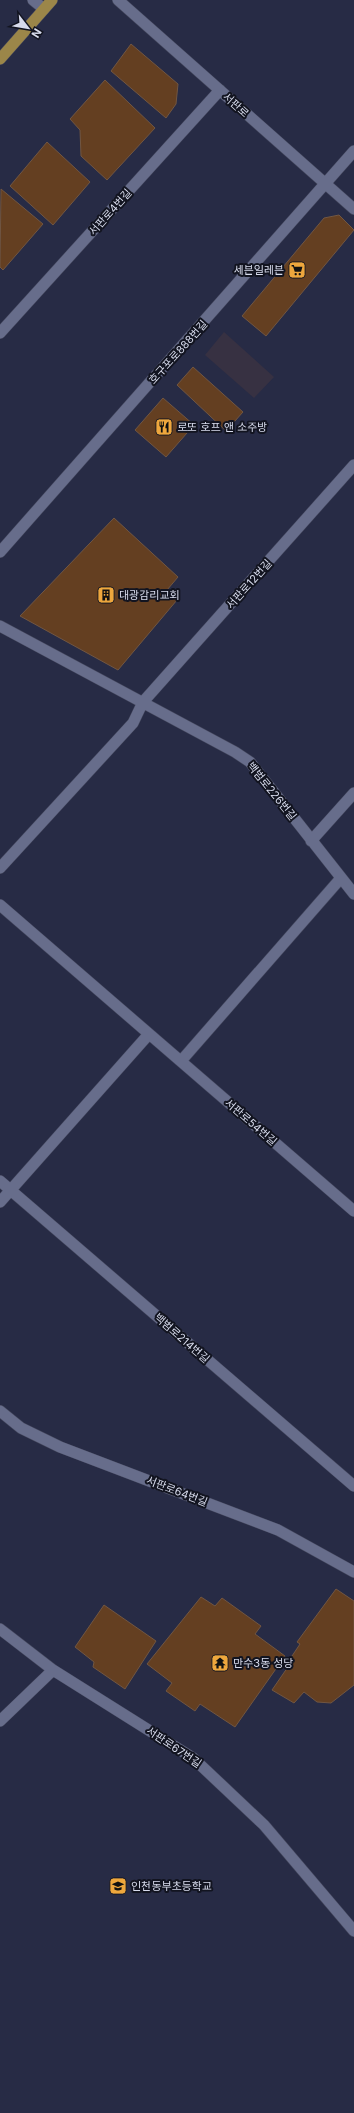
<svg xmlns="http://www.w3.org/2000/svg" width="354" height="2113" viewBox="0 0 354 2113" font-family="Inter,'Noto Sans KR',sans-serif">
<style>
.commercial{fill:#373142}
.building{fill:#643f21;stroke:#715642}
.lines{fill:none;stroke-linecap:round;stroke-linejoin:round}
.service-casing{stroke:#44475d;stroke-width:12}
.primary-casing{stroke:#44475d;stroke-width:12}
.service{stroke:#676d8b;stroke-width:11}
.primary{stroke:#9b8649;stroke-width:11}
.labels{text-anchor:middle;stroke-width:4;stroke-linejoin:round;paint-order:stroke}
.street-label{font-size:11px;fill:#d8dced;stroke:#121420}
.poi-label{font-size:11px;fill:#d8dced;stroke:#121420;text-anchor:start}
</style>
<rect width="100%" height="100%" fill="#272b45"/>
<path class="commercial" d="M224 332 274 377 254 398 205 355Z"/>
<path class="building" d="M131 44 178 84 176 104 166 118 111 71Z
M105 80 155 128 107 180 81 156 80 130 70 119Z
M47 142 90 182 53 225 10 186Z
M1 189 43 224 3 270 0 267Z
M339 215 354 230 266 336 242 316 324 218Z
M193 367 243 412 226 431 177 385Z
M163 398 194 425 166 457 135 430Z
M114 518 178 577 167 590 177 600 118 670 20 616Z
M336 1589 354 1601V1685L331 1703 317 1702 304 1692 294 1703 272 1690 292 1661 290 1659 300 1644 297 1642Z
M201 1597 215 1606 222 1598 261 1626 255 1634 285 1656 235 1727 200 1704 195 1711 166 1691 172 1683 147 1664Z
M104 1605 156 1641 125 1689 93 1667 94 1662 75 1647Z"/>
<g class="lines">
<g class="service-casing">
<path id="service" d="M33 0 44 9
M118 0 354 209
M0 333 220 90
M0 552 354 151
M0 626 235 752 250 762 354 894
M311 841 354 793
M0 868 133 723 143 702 354 465
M0 905 354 1211
M181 1061 341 878
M0 1181 354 1486
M0 1202 149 1034
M0 1411 21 1428 60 1447 278 1530 354 1572
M0 1629 53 1670 193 1758 264 1825 354 1931
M0 1721 53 1670"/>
</g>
<g class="primary-casing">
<path id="primary" d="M0 59 52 0"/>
</g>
<use href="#service" class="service"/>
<use href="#primary" class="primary"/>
</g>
<defs>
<g id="supermarket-square" transform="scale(0.9)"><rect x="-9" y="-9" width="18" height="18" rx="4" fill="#eea73d" stroke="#121420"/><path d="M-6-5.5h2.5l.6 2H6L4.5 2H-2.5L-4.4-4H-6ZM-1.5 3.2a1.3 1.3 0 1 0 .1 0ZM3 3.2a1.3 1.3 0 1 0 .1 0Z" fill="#111"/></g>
<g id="restaurant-square" transform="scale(0.9)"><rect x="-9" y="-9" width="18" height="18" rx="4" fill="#eea73d" stroke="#121420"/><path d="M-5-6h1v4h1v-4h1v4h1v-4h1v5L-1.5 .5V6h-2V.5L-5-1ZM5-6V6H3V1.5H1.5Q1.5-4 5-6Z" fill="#111"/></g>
<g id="building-square" transform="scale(0.9)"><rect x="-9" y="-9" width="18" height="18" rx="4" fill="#eea73d" stroke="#121420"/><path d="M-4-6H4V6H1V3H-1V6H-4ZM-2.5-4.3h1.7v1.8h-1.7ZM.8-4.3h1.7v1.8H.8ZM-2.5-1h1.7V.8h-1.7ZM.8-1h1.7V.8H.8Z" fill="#111"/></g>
<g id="temple-square" transform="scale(0.9)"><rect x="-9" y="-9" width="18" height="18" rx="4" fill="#eea73d" stroke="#121420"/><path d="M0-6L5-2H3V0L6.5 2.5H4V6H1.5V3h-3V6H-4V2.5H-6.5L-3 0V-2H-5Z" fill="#111"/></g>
<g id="school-square" transform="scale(0.9)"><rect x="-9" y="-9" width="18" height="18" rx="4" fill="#eea73d" stroke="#121420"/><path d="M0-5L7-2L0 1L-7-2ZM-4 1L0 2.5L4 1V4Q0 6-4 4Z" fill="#111"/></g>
</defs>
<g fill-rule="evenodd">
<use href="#supermarket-square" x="297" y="270"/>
<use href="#restaurant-square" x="164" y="427"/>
<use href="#building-square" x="106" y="595"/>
<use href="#temple-square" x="220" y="1663"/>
<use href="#school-square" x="118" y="1886"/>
</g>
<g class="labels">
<g class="street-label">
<text transform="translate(236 105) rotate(42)" y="4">서판로</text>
<text transform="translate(110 212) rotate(-48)" y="4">서판로4번길</text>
<text transform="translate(178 352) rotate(-48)" y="4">호구포로888번길</text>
<text transform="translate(249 584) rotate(-48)" y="4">서판로12번길</text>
<text transform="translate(272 791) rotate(51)" y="4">백범로226번길</text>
<text transform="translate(251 1122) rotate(41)" y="4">서판로54번길</text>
<text transform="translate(182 1338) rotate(41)" y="4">백범로214번길</text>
<text transform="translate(177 1491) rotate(21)" y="4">서판로64번길</text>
<text transform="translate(174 1747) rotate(34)" y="4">서판로67번길</text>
</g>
<g class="poi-label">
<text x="284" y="274" text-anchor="end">세븐일레븐</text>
<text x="177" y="431">로또 호프 앤 소주방</text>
<text x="119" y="599">대광감리교회</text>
<text x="233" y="1667">만수3동 성당</text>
<text x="131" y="1890">인천동부초등학교</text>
</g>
</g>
<g transform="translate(28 28) rotate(121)" stroke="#121420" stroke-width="3" paint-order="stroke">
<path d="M0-3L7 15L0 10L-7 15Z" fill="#d8dced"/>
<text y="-6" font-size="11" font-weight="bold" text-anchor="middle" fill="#d8dced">N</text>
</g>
</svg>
